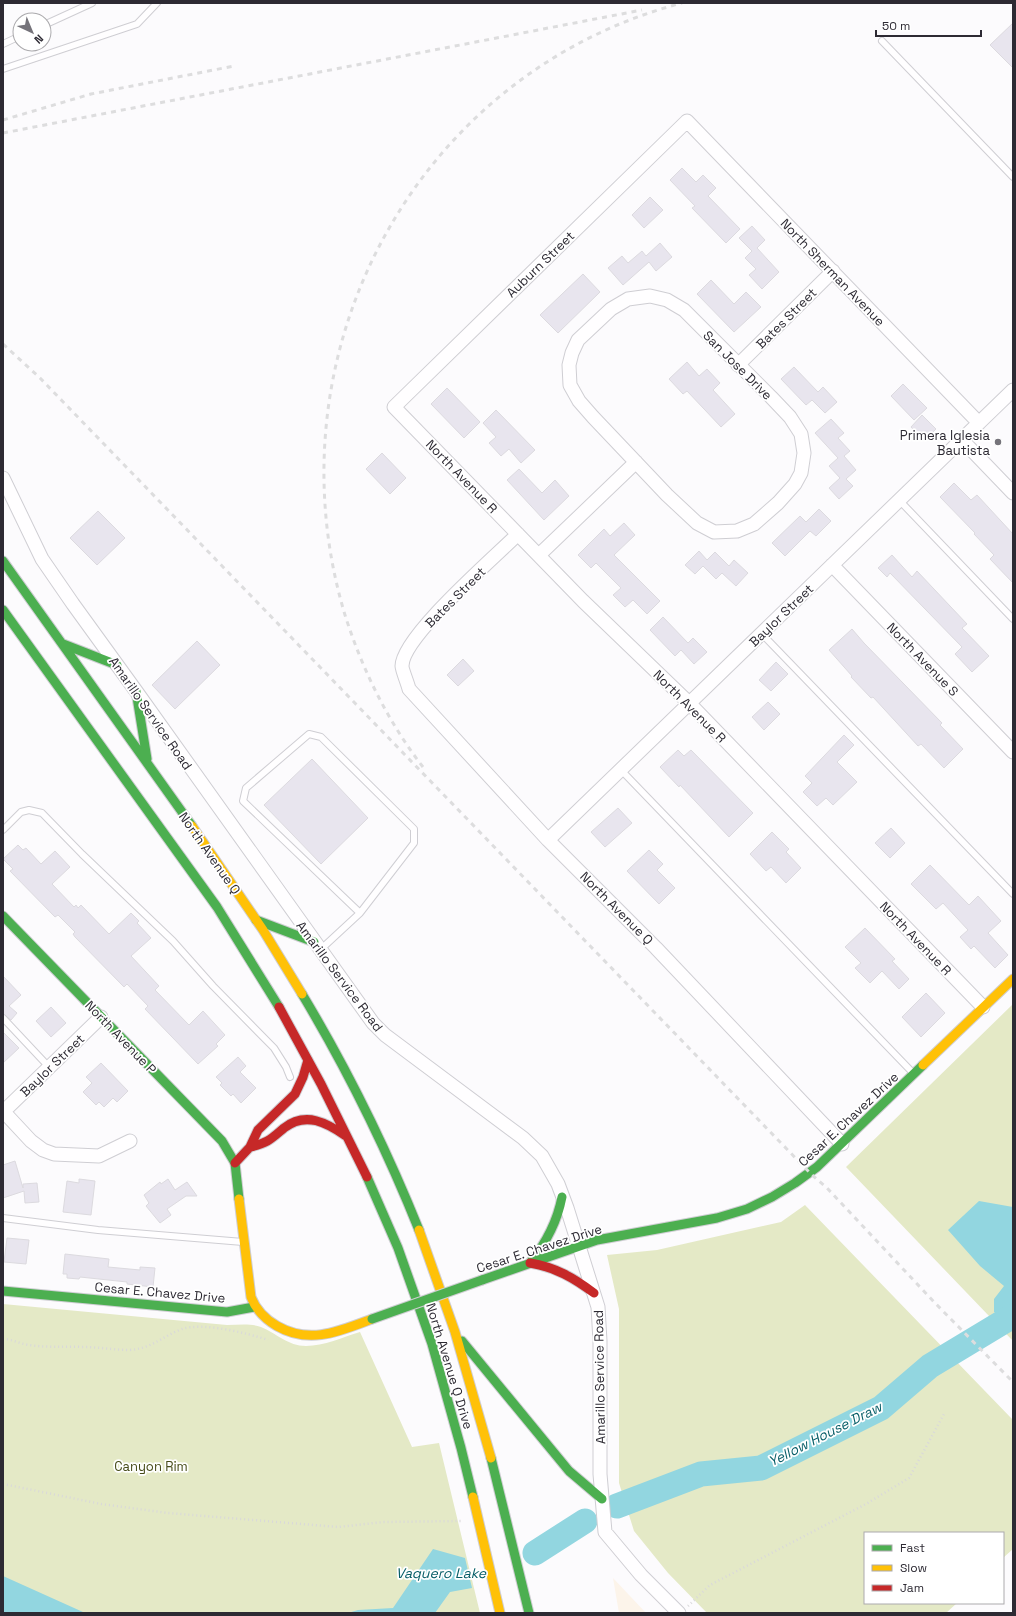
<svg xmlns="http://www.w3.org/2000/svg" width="1016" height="1616" viewBox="0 0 1016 1616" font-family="'Space Grotesk',sans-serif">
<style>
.industrial{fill:#fcf4ea}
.green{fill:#e4e9c6}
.water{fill:#92d6e0}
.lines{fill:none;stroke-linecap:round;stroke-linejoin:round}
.river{stroke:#92d6e0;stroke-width:25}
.building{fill:#e8e5ee;stroke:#dcdadf}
.lane-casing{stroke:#cfced3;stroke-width:8}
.street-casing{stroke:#cfced3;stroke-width:15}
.fast-casing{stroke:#cfced3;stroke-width:11}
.slow-casing{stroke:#cfced3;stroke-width:11}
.jam-casing{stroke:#cfced3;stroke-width:11}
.path{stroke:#d9d8da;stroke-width:2.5;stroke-dasharray:1 3;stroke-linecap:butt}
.lane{stroke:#fffeff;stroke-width:6}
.street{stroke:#fffeff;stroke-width:13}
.fast{stroke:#4caf50;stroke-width:9}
.slow{stroke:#ffc107;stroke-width:9}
.jam{stroke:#c62828;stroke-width:9}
.rail{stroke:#ddddde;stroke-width:3;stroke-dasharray:5 5;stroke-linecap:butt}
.fast-bridge-casing{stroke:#cfced3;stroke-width:11;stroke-linecap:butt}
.fast-bridge{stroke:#4caf50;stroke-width:9}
.poi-dot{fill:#75737a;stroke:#fff;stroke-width:1.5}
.labels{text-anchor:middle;stroke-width:3.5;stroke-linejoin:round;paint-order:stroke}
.street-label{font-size:13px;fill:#2d2a33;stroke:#fff}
.poi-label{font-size:13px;fill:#2d2a33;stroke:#fff;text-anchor:end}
.park-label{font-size:13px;fill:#464b18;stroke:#fff}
.water-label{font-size:14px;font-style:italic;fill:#065d67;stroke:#fff}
</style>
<rect width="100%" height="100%" fill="#fcfbfd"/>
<path class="industrial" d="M613 1578 646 1613H619Z"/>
<path class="green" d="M1013 1004V1341L846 1167Z
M805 1205 1013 1420V1549L1003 1558V1533H865V1603H957L946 1613H707L668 1573 634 1531 619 1483V1309L607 1255 657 1250 781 1222Z
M3 1304 227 1325C238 1325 250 1323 261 1327 276 1333 288 1346 306 1346 324 1346 343 1337 360 1332L412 1447 439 1443 480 1613H3Z"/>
<path class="water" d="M979 1201 1013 1207V1320L994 1312V1299L1004 1286 980 1266 948 1230Z
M433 1549 465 1558 472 1588 450 1592 435 1613H348L358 1610 393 1608Z
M3 1576 83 1612V1613H3Z"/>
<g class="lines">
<path class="river" d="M617 1506 701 1474 761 1468 881 1408 930 1366 1013 1316
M535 1553 585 1521"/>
</g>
<path class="building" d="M1013 23V68L990 45Z
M682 168 696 182 703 175 716 188 708 196 740 229 726 243 692 208 695 206 670 180Z
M650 197 663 210 644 228 632 215Z
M752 226 765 240 757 248 779 272 762 289 749 275 756 269 745 258 752 251 739 238Z
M660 243 672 257 656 271 649 262 623 285 608 268 622 256 628 263 642 251 646 256Z
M583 274 600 292 558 333 540 315Z
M711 280 734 304 746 292 761 307 734 332 697 294Z
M687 362 699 376 707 369 720 383 713 390 735 414 721 427 687 391 683 394 669 379Z
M794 367 818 392 823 387 837 402 825 413 812 400 806 405 781 379Z
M903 384 927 408 914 420 891 396Z
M447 388 480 422 464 438 431 404Z
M496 410 535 450 521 463 509 449 501 456 489 443 496 437 483 423Z
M922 415 936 429 924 441 911 427Z
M831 419 844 433 838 438 850 451 844 456 856 470 846 479 853 486 839 499 829 488 840 478 829 466 838 458 815 433Z
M382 453 406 478 390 494 366 469Z
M519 469 542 493 555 480 569 496 544 520 507 480Z
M954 483 971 500 977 495 1013 534V583L990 559 994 555 974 534 975 533 940 497Z
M819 509 831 521 816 536 810 531 785 556 772 543 800 516 806 522Z
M98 511 125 538 97 565 70 538Z
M624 523 635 535 614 555 660 601 647 614 633 600 625 607 613 595 621 588 596 563 591 568 578 555 604 529 610 536Z
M699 551 707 560 715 552 729 566 734 560 748 573 736 586 722 573 716 579 703 566 695 574 685 565Z
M892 555 912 577 917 571 967 624 962 628 989 656 972 672 955 654 962 647 890 573 887 577 878 568Z
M663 617 688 643 693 638 707 652 694 664 681 650 675 656 650 630Z
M852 629 864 643 942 723 940 725 963 749 944 768 921 744 918 746 873 697 871 698 851 677 852 676 829 650Z
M197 641 220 665 175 709 152 685Z
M463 659 474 671 458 686 447 675Z
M776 662 788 674 771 691 759 680Z
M768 702 780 714 764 730 752 717Z
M844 735 854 745 837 762 857 782 833 805 826 798 817 806 803 792 812 783 805 776Z
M678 750 684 756 691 750 753 813 729 837 680 785 679 787 660 767Z
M312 759 368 818 321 864 264 805Z
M618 808 632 823 605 847 591 832Z
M891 828 905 843 890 858 875 843Z
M772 832 789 849 786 852 801 868 786 883 771 867 766 871 750 854Z
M18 845 23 850 26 848 41 864 55 851 70 867 52 884 74 907 76 905 78 908 81 905 109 934 131 913 139 921 137 923 151 938 131 956 159 986 155 990 189 1025 203 1011 225 1035 216 1044 218 1046 198 1064 145 1009 148 1006 127 984 124 987 75 937 73 934 75 932 58 915 55 917 10 871 13 869 3 859Z
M649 850 663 864 657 870 675 888 659 904 627 871Z
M930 865 969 905 978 896 1001 921 988 933 1008 955 995 968 974 946 971 949 960 937 968 930 943 903 936 909 911 884Z
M865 928 895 959 892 961 909 979 899 989 882 971 870 983 855 968 861 963 845 947Z
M3 976 21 995 9 1006 17 1013 11 1020 3 1014Z
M926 993 945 1013 921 1037 902 1017Z
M51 1007 66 1023 51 1037 36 1021Z
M3 1032 19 1048 3 1063Z
M238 1057 246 1066 240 1072 256 1088 241 1103 233 1094 231 1096 220 1085 222 1083 216 1077Z
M101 1063 128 1091 117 1102 113 1098 104 1107 99 1102 96 1105 83 1092 92 1083 86 1077Z
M15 1161 23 1188V1184L37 1183 39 1202 25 1203 24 1191 3 1198V1165Z
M79 1179 95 1181 91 1215 63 1212 67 1181 79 1183Z
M168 1179 175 1190 187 1182 197 1196H186L167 1209 171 1215 160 1223 146 1206 149 1203 144 1195 160 1182 161 1184Z
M7 1238 29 1240 26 1264 4 1262Z
M65 1254 109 1259 108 1267 140 1270V1267L155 1268 153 1287 127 1284V1282L80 1277 79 1279 67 1278V1274H63Z"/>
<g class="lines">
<g class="lane-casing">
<path id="lane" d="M44 25 92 3
M882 41 1013 177
M3 44 20 36
M3 69 137 24 157 3
M899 500 1013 619
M762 634 1013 894
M621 770 913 1073
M3 830 21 812 29 810 42 813 82 854 173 941 213 986 274 1048 286 1067 290 1077
M320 950 360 913 414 843V829L321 737 309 734 246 788 243 801 360 913
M3 1018 49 1067
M3 1218 98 1230 243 1242"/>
</g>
<g class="street-casing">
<path id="street" d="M650 296 667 300 684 310 771 397 790 417 801 434 804 453 801 473 795 484 778 503 754 524 737 531 714 532 697 523 667 495 593 417 579 401 570 385 569 365 572 353 578 340 611 309 628 299Z
M738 365 833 271
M979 423 687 121 394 407 583 601 690 704 983 1007
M962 440 1013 493
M3 478 42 559 73 604 136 691 373 1023 385 1035 523 1138 542 1156 558 1184 567 1208 598 1307 600 1341V1474L605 1532 641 1575 679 1613
M518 534C495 557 402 637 402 666 402 670 408 684 409 689L548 840 656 948 842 1144
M539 555 636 462
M832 565 1013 752
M548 840 1013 390
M3 1111 31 1141 43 1150 54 1154 99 1156 130 1141
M3 1112 101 1017"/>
</g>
<g class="fast-casing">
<path id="fast" d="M3 561 192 826
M3 610 217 907 279 1007
M63 644 117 665
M136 691 147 759
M3 916 222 1141 235 1163 239 1199
M256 920 314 942
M302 994C347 1069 386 1148 419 1230
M367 1177 398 1248 432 1344 461 1448 473 1497
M530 1263C546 1243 557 1223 562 1197
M482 1280 597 1240 717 1218 747 1209 772 1197 795 1183 817 1167 923 1065
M3 1291 227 1312 254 1307
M462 1341 569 1471 602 1499
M491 1458 529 1613"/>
</g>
<g class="slow-casing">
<path id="slow" d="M192 826 263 930 302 994
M923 1065 1013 979
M239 1199 251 1297C256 1310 265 1319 277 1326 310 1345 340 1331 372 1319
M419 1230 455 1332 491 1458
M473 1497 500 1613"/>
</g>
<g class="jam-casing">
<path id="jam" d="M279 1007 321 1084 367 1177
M250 1147C268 1143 271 1139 284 1128 306 1111 327 1123 346 1136
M235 1163 250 1147 258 1130 295 1094 303 1077 308 1060
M530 1263C555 1267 574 1278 594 1293"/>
</g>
<path class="path" d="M3 1339C12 1339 20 1344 29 1345 48 1348 65 1346 84 1347 99 1347 114 1350 129 1350 151 1349 163 1336 182 1329 203 1322 247 1333 268 1340
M3 1484 101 1504 168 1513 338 1527 384 1522 462 1521
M688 1606 710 1585 866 1504 909 1478 944 1414"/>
<use href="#lane" class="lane"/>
<use href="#street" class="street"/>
<use href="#fast" class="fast"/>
<use href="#slow" class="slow"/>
<use href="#jam" class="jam"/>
<path class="rail" d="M3 120 91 94 234 66
M3 133 642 10
M3 344 40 378 811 1174 827 1188 935 1303 1013 1382
M423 767C388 722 362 669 345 615 266 353 416 73 682 3"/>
<g class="fast-bridge-casing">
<path id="fast-bridge" d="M372 1319 482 1280"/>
</g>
<use href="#fast-bridge" class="fast-bridge"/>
</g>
<circle class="poi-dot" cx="998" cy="442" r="4"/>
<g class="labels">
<g class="street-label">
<text transform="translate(540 264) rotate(-44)" y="5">Auburn Street</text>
<text transform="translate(833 272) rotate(46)" y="5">North Sherman Avenue</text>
<text transform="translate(786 318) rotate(-45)" y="5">Bates Street</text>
<text transform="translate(738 365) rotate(45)" y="5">San Jose Drive</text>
<text transform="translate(462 476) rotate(46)" y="5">North Avenue R</text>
<text transform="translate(455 597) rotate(-45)" y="5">Bates Street</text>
<text transform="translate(781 615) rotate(-44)" y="5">Baylor Street</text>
<text transform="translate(923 659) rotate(46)" y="5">North Avenue S</text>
<text transform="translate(690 706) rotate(45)" y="5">North Avenue R</text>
<text transform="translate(151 713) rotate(55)" y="5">Amarillo Service Road</text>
<text transform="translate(210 853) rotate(55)" y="5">North Avenue Q</text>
<text transform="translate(617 908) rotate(45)" y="5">North Avenue Q</text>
<text transform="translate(916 938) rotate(46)" y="5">North Avenue R</text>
<text transform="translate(340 976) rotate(53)" y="5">Amarillo Service Road</text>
<text transform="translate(121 1037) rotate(46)" y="5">North Avenue P</text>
<text transform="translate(52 1065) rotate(-44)" y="5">Baylor Street</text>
<text transform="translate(848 1119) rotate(-43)" y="5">Cesar E. Chavez Drive</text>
<text transform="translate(539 1248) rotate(-18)" y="5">Cesar E. Chavez Drive</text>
<text transform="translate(160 1292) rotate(5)" y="5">Cesar E. Chavez Drive</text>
<text transform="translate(450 1366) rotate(73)" y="5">North Avenue Q Drive</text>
<text transform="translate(599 1377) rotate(-91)" y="5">Amarillo Service Road</text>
</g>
<g class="poi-label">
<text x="990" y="440">Primera Iglesia<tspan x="990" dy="15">Bautista</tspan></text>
</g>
<g class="park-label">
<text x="151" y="1471">Canyon Rim</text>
</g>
<g class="water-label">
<text transform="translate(825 1434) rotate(-27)" y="5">Yellow House Draw</text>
<text x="441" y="1578">Vaquero Lake</text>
</g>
</g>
<rect width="1016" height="1616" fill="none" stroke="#2d2a33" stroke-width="8"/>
<rect x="864" y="1532" width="140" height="72" fill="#ffffff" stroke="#abaaad"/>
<rect x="872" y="1545" width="20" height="6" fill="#4caf50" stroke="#abaaad"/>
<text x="900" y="1552" font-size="12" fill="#2d2a33">Fast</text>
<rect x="872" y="1565" width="20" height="6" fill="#ffc107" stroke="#abaaad"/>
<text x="900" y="1572" font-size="12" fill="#2d2a33">Slow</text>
<rect x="872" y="1585" width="20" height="6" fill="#c62828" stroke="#abaaad"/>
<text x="900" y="1592" font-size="12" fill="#2d2a33">Jam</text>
<g transform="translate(32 32) rotate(136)"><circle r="19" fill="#ffffff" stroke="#abaaad"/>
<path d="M0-3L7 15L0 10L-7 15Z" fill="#75737a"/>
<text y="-6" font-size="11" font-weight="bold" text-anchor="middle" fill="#2d2a33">N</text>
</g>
<path d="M876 30v6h105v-6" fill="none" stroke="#2d2a33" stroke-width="2"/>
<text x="882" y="30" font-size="12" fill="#2d2a33" stroke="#ffffff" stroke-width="3" paint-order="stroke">50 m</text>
</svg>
